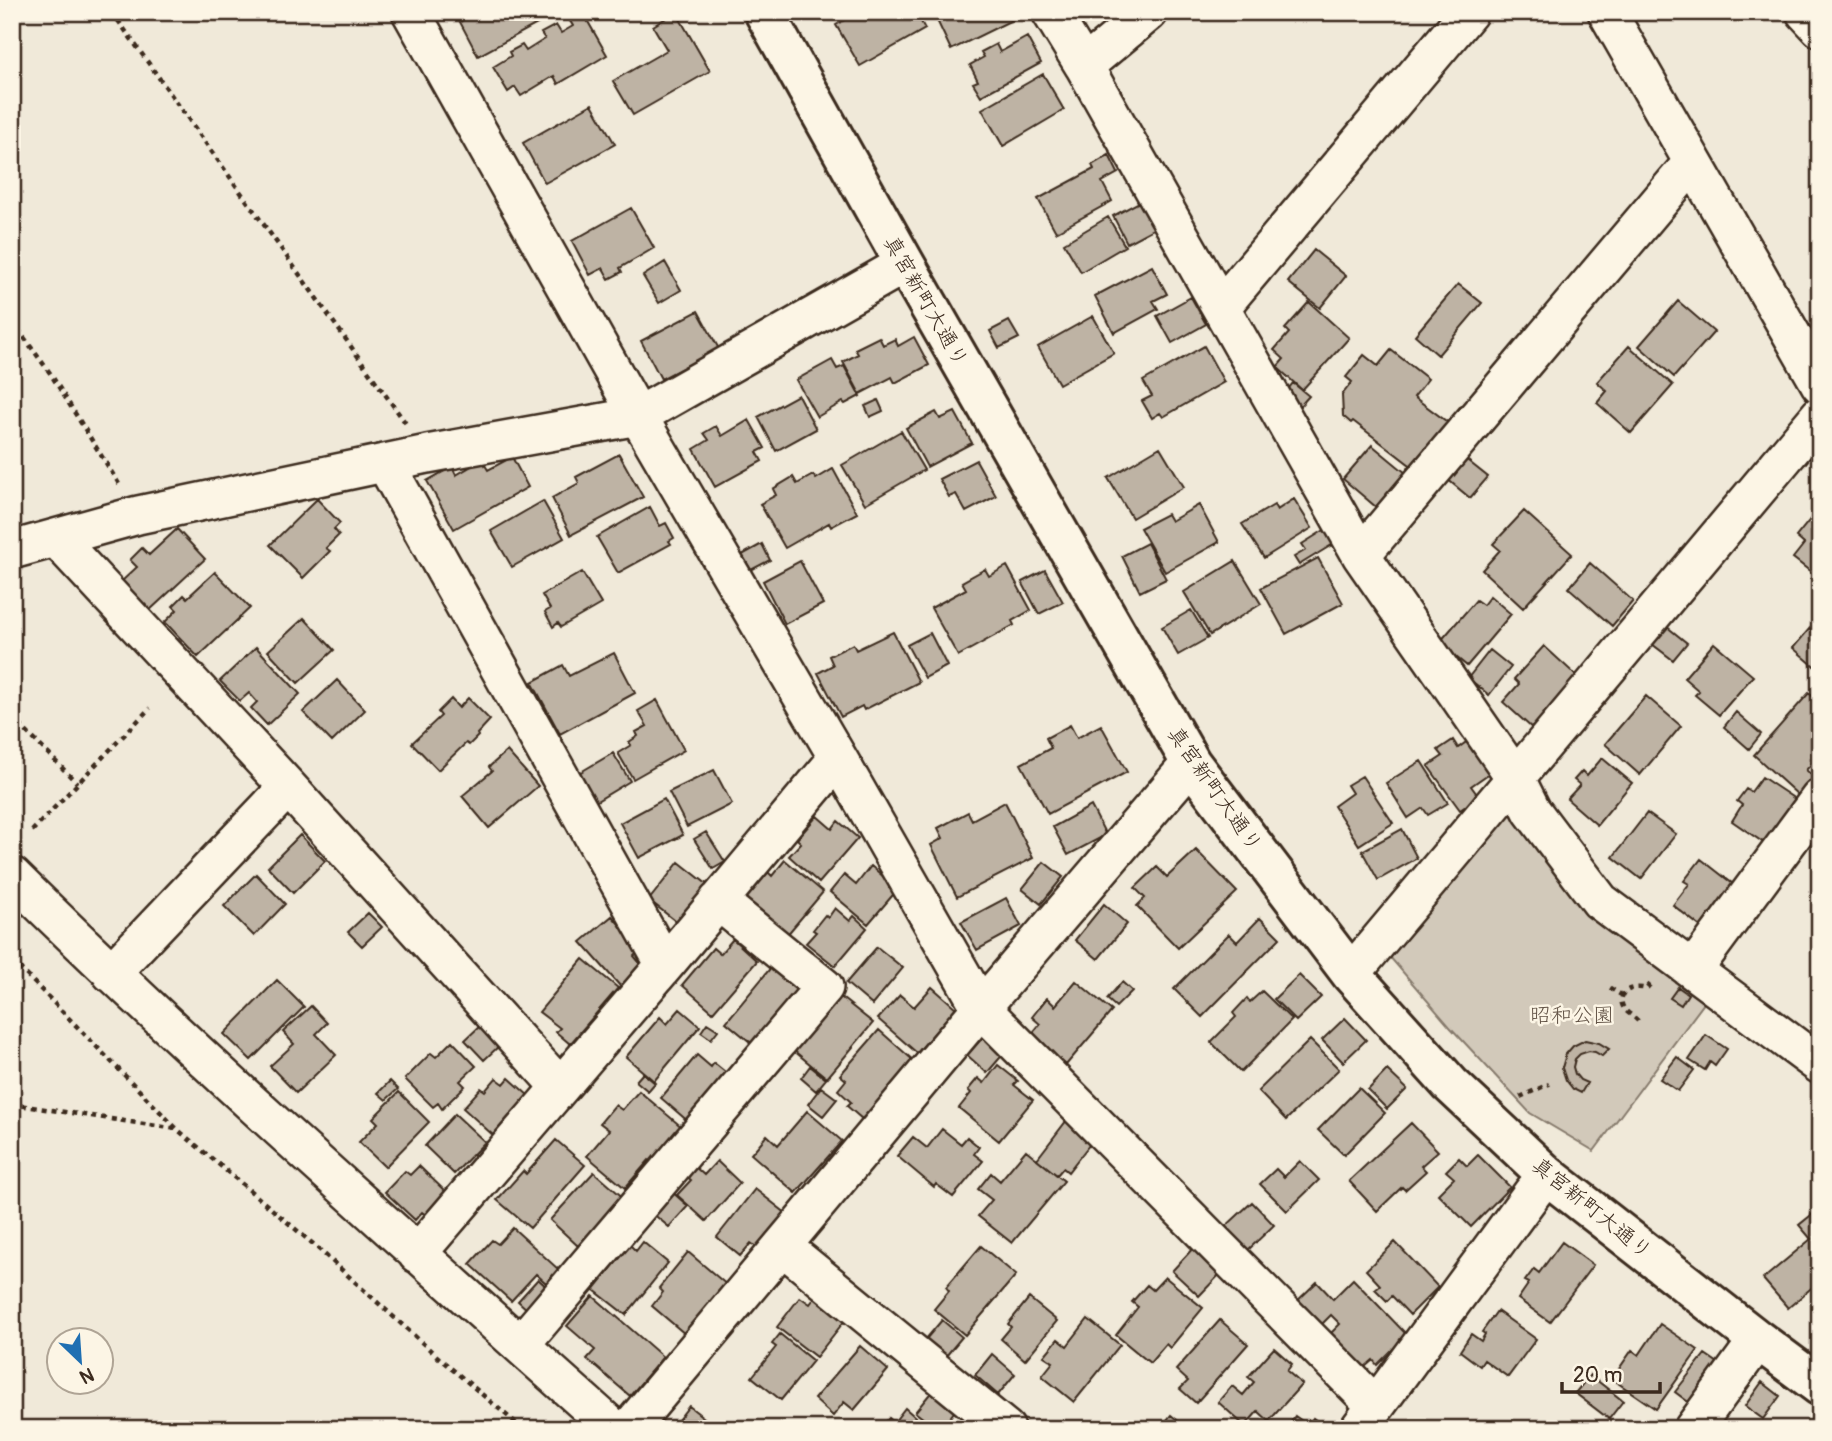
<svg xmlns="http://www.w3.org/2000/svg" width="1832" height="1441" viewBox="0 0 1832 1441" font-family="Pangolin,'Klee One',sans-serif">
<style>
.green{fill:#d2c9ba;stroke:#867a6c;stroke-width:2}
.building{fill:#beb3a4;stroke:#3b2a1e;stroke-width:2}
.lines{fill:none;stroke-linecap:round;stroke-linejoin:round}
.minor-casing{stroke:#3b2a1e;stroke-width:42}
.tertiary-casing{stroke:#3b2a1e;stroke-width:44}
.path{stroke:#3b2a1e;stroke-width:4.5;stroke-dasharray:5 5;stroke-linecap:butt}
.minor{stroke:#fcf5e5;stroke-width:37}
.tertiary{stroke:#fcf5e5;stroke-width:38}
.labels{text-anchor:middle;stroke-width:5;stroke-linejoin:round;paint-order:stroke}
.street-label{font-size:21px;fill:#3b2a1e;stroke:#fcf5e5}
.park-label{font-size:21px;fill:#615245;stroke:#fcf5e5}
</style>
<rect width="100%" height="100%" fill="#f0e9d9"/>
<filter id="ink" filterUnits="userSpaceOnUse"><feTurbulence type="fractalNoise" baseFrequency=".0143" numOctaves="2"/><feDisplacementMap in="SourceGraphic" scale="14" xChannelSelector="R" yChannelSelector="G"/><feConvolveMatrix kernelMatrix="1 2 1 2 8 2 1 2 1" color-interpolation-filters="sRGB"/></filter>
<g filter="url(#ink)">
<path class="green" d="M1515 794 1710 995 1594 1151 1530 1113 1450 1027 1383 949Z"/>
<path class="building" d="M477 12H534L539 23 478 56 460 22Z
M676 12 710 71 633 115 613 81 667 50 653 26Z
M858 12H916L925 29 860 66 836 25Z
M936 12H1013L1016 18 951 50 934 14Z
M583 13 607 55 558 84 554 76 521 96 515 87 508 92 493 67 511 56 509 52 522 45 526 51 545 39 541 33 556 25 561 33 573 26 570 21Z
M1027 37 1041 63 981 96 973 83 978 81 970 65 984 57 981 52 996 44 1000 52Z
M1043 74 1064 110 1003 146 982 109Z
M592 104 615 144 545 183 523 143Z
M1109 155 1118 173 1102 182 1112 201 1056 232 1038 199 1094 169 1092 165Z
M1141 201 1155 228 1127 243 1113 216Z
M631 208 654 248 620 268 622 272 609 279 603 268 590 275 572 241Z
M1108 217 1125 246 1081 272 1064 243Z
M1314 250 1346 276 1320 308 1288 282Z
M665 262 681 290 659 303 643 276Z
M1152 266 1167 294 1153 301 1158 309 1114 333 1095 296Z
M1458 284 1482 303 1438 355 1415 335Z
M1191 297 1206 324 1172 343 1157 316Z
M1678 301 1714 332 1674 377 1639 346Z
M1309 302 1349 338 1302 390 1277 367 1284 359 1274 350 1289 333 1285 329Z
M698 311 719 349 661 379 641 341Z
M1093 316 1114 353 1059 384 1038 347Z
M1009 321 1019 338 999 348 990 331Z
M879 337 883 345 895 339 898 346 914 337 929 365 895 383 892 377 860 394 843 362 858 354 855 349Z
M1204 346 1224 382 1163 417 1160 413 1152 418 1142 401 1152 396 1143 381Z
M1629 346 1673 385 1631 433 1597 403 1607 391 1597 382Z
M1391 350 1428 379 1414 397 1450 424 1414 468 1353 421 1351 423 1343 416 1342 395 1352 382 1346 377 1364 355 1378 366Z
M832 360 837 369 844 366 860 396 845 404 843 402 817 417 796 380Z
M1293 383 1309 396 1300 406 1285 393Z
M798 395 816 429 776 451 758 417Z
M878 400 883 411 870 417 865 406Z
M936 412 940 419 955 412 972 443 927 467 906 428Z
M749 420 765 448 757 452 762 461 715 487 694 449 709 440 704 433 716 426 722 436Z
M901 431 924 470 865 504 842 465Z
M1372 445 1406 473 1376 507 1343 479Z
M1160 447 1184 487 1132 518 1108 478Z
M619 454 643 497 571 535 552 498 579 483 576 477Z
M512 457 528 487 454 529 427 481 452 467 456 475 482 460 488 470Z
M1463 457 1488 477 1470 498 1446 478Z
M976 460 996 496 966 512 956 494 949 497 939 479Z
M833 469 857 513 831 527 829 523 785 548 760 504 776 495 773 489 793 477 797 484 813 475 816 479Z
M317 499 340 523 334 529 339 535 326 548 330 551 303 578 270 545Z
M1294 499 1312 528 1264 558 1242 524 1274 505 1277 510Z
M543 501 564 538 512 567 491 531Z
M1199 505 1219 542 1165 572 1140 528 1167 514 1171 521Z
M650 507 660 526 666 523 674 538 669 541 671 544 618 573 597 537Z
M1820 507V579L1793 558 1804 544 1796 537Z
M1524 511 1572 554 1523 608 1482 570 1500 550 1493 544Z
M177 529 205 559 149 611 122 581 137 567 130 560 142 548 149 555Z
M1326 529 1335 543 1299 565 1294 557 1306 550 1302 544Z
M1147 543 1166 579 1140 592 1122 556Z
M762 544 770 560 751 570 742 555Z
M1318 558 1343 603 1286 634 1261 588Z
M800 561 823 604 785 624 763 581Z
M1235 561 1261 604 1210 635 1184 592Z
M1590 563 1633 601 1612 626 1569 588Z
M1007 566 1031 610 1012 621 1014 625 958 656 931 608 966 589 962 582 985 569 989 576Z
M1045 570 1063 602 1039 614 1022 582Z
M215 572 250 608 198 657 165 622 177 610 173 606 184 595 187 598Z
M582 572 601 604 561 627 558 623 553 627 545 612 550 609 542 595Z
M1490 596 1511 614 1467 666 1439 643 1476 600 1483 605Z
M1191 610 1208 638 1178 655 1162 627Z
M304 618 334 650 298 683 268 651Z
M1666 626 1687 643 1673 660 1652 644Z
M1810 628 1815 633 1820 628V671L1793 648Z
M893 632 919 682 864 710 862 706 841 717 818 673 833 665 829 656 853 644 856 650Z
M930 633 947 666 925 678 907 645Z
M1714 643 1753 676 1719 715 1695 695 1699 691 1684 678Z
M1544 646 1579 678 1533 729 1503 702 1519 684 1514 679Z
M256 647 300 694 267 725 251 708 257 702 249 693 240 701 220 681Z
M1490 650 1511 667 1489 695 1468 678Z
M614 653 635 693 560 734 532 682 563 665 569 676Z
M337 680 365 710 332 742 303 712Z
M1809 693 1820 703V755L1806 770 1814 777 1798 795 1754 755Z
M1646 696 1681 726 1640 775 1605 744Z
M468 698 490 720 477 734 478 736 469 745 466 743 438 770 412 743 441 716 438 712 451 699 459 708Z
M657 700 684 750 633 779 618 753 631 745 629 742 638 736 636 732 647 726 638 711Z
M1736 712 1761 734 1749 749 1724 727Z
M1070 725 1077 738 1101 725 1127 772 1048 814 1021 764 1051 748 1046 738Z
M1453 740 1458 748 1469 740 1491 772 1471 786 1479 797 1460 810 1428 766 1443 756 1438 750Z
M507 751 538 786 489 828 462 796 492 771 489 767Z
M613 753 630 781 595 802 579 773Z
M1602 758 1632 783 1597 825 1567 799 1580 785 1574 780 1582 771 1587 776Z
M1421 761 1448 803 1428 815 1423 808 1408 818 1386 783Z
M714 770 732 804 687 827 669 792Z
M1362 776 1393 823 1359 845 1334 806 1352 793 1347 785Z
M1762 777 1795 799 1764 843 1732 821 1742 805 1737 801 1746 789 1751 792Z
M664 799 683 835 639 858 620 823Z
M1005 802 1033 858 957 897 931 845 943 838 938 828 968 812 972 820Z
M1091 806 1106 835 1068 855 1053 827Z
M1647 813 1676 834 1641 879 1613 857Z
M817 816 832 829 838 821 858 838 819 883 789 856 801 843 797 839Z
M1402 829 1417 858 1378 880 1362 851Z
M706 832 725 862 713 869 694 839Z
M300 835 325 861 293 893 268 867Z
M1196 850 1237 892 1178 948 1137 906 1145 898 1135 888 1157 867 1167 877Z
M1701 859 1733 884 1701 927 1673 905 1689 884 1684 881Z
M785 860 823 892 786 936 744 901 768 872 772 876Z
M679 862 708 885 678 923 649 900Z
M1044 862 1063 877 1041 904 1022 889Z
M871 866 898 889 868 924 830 892 844 875 856 885Z
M256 874 285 904 254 936 224 906Z
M1006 898 1021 926 977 950 961 922Z
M1104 904 1127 924 1098 959 1075 940Z
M835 908 850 921 854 916 867 928 835 966 806 943 816 932 813 930 825 915 828 918Z
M368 913 382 927 362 946 348 932Z
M612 916 641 949 634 956 644 968 621 987 581 942Z
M1260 918 1280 938 1202 1017 1174 989 1229 934 1237 942Z
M733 939 757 961 713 1012 682 985 713 948 720 954Z
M877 947 903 968 872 1005 846 983Z
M583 959 618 988 570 1044 556 1032 560 1028 539 1012Z
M773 965 802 989 755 1046 726 1022Z
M1299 975 1321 997 1296 1021 1274 999Z
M277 980 304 1007 251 1060 224 1034Z
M1076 981 1112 1011 1066 1065 1031 1035 1040 1024 1032 1017 1047 998 1055 1006Z
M1122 982 1132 991 1116 1007 1107 999Z
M932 987 956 1008 917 1053 878 1019 900 995 914 1007Z
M1678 987 1688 994 1681 1005 1670 998Z
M1262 991 1292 1020 1241 1072 1211 1042 1236 1017 1233 1013 1247 998 1250 1002Z
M838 995 873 1023 827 1078 793 1050Z
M311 1006 327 1023 316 1034 336 1055 296 1093 270 1066 294 1044 283 1032Z
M680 1009 700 1026 654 1081 626 1057 660 1017 667 1024Z
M1345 1018 1366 1040 1343 1062 1322 1040Z
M707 1023 718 1030 711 1039 701 1032Z
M480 1026 499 1046 484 1060 465 1040Z
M879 1030 914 1061 862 1119 847 1106 851 1102 838 1090 846 1080 840 1075Z
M985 1035 1005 1052 987 1073 967 1055Z
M1706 1035 1727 1049 1715 1066 1710 1062 1705 1070 1689 1060Z
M1310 1040 1339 1069 1286 1120 1258 1091Z
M1585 1040 1599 1043 1609 1049 1602 1056 1595 1052 1589 1051 1580 1054 1575 1059 1573 1067 1575 1074 1580 1080 1587 1083 1581 1093 1573 1089 1566 1080 1562 1068 1566 1054 1573 1046Z
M452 1041 476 1066 460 1081 465 1086 442 1109 438 1103 433 1107 405 1079 431 1053 436 1057Z
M697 1055 711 1067 714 1063 730 1076 690 1123 661 1098Z
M1677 1057 1694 1070 1678 1091 1660 1079Z
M998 1065 1018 1081 1014 1085 1033 1100 999 1141 959 1108 971 1093 968 1090 978 1078 984 1083Z
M810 1066 826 1079 816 1091 801 1078Z
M1387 1070 1407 1089 1387 1109 1368 1090Z
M643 1073 655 1083 648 1091 636 1081Z
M496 1078 504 1084 509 1078 529 1096 494 1136 463 1108 481 1088 485 1091Z
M390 1081 398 1089 386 1100 378 1093Z
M821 1087 837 1099 823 1116 808 1104Z
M1359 1088 1385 1113 1344 1155 1318 1130Z
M639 1091 683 1128 653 1163 649 1160 625 1188 587 1156 609 1130 600 1123 615 1105 622 1110Z
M399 1092 429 1122 385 1167 359 1142 378 1123 373 1118Z
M807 1111 842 1141 796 1193 751 1154 767 1135 778 1145Z
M455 1114 485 1142 454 1174 425 1146Z
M1067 1120 1093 1140 1068 1172 1063 1168 1057 1175 1037 1159Z
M1411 1123 1438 1151 1421 1166 1426 1171 1405 1190 1402 1187 1377 1211 1349 1181Z
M942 1129 961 1144 967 1137 979 1147 974 1154 983 1161 953 1197 936 1184 934 1187 897 1156 913 1137 927 1148Z
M556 1140 585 1165 530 1228 497 1200 523 1171 526 1174Z
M1026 1150 1064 1181 1012 1243 978 1216 992 1200 978 1189 991 1173 1000 1181Z
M1478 1155 1510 1187 1471 1227 1438 1194 1454 1178 1446 1171 1459 1158 1467 1166Z
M717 1161 740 1183 706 1221 677 1195 691 1180 686 1176 694 1166 704 1175Z
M1300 1161 1319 1180 1287 1211 1260 1184 1276 1169 1284 1177Z
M419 1166 447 1193 426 1215 422 1212 415 1220 385 1192 405 1171 410 1175Z
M594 1172 626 1200 591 1238 588 1235 578 1246 550 1220Z
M755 1189 787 1214 759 1249 751 1243 740 1256 717 1237Z
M671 1191 688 1206 669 1227 652 1213Z
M1252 1202 1274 1225 1246 1252 1224 1228Z
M1820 1208V1288L1816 1284 1788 1308 1763 1279 1811 1239 1799 1225Z
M513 1228 558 1269 546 1283 536 1274 511 1301 470 1264 492 1240 498 1244Z
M643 1242 668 1263 626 1315 594 1290 630 1245 636 1251Z
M1395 1242 1438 1287 1410 1315 1392 1296 1387 1301 1375 1289 1380 1285 1366 1270Z
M1562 1242 1593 1265 1550 1322 1518 1299 1529 1283 1525 1281 1534 1269 1539 1273Z
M981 1246 1016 1275 965 1335 934 1309 949 1291 946 1287Z
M1195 1246 1222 1272 1199 1296 1172 1271Z
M688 1252 727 1285 685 1334 652 1306 663 1292 659 1288Z
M1165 1277 1203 1308 1170 1348 1166 1344 1150 1363 1116 1335 1138 1307 1132 1302 1147 1285 1153 1290Z
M538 1279 550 1290 530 1312 518 1301Z
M1353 1279 1407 1335 1377 1365 1373 1360 1365 1367 1331 1333 1340 1324 1331 1315 1317 1329 1293 1305 1317 1282 1333 1299Z
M593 1296 663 1357 630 1396 587 1359 595 1350 567 1326Z
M816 1296 846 1319 816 1357 777 1327 800 1297 810 1304Z
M1029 1298 1057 1321 1025 1360 1001 1339 1011 1327 1008 1324Z
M1497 1311 1536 1339 1508 1377 1484 1360 1480 1366 1460 1351 1471 1334 1481 1341 1485 1334 1482 1332Z
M1088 1319 1120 1345 1074 1402 1042 1376 1053 1362 1044 1356 1058 1339 1067 1346Z
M942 1320 962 1337 946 1356 926 1339Z
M1220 1320 1248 1344 1196 1403 1180 1389 1188 1381 1176 1370Z
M1660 1324 1698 1350 1656 1409 1612 1379 1632 1350 1639 1355Z
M780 1334 813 1361 781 1400 752 1377 776 1347 772 1344Z
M860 1346 888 1370 854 1410 844 1402 833 1416 814 1399Z
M1274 1348 1292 1364 1287 1371 1302 1384 1269 1421 1258 1411 1245 1426 1218 1402 1232 1386 1243 1395 1254 1382 1248 1377Z
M992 1354 1015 1374 998 1395 975 1375Z
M1705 1354 1721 1365 1691 1404 1675 1392Z
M1590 1375 1623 1401 1609 1419 1575 1393Z
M1762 1382 1780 1396 1763 1419 1745 1406Z
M933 1390 957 1408 941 1429H937L915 1412Z
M689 1406 718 1429H671Z
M905 1408 929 1429H880L889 1418 894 1422Z
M1171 1415 1188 1429H1160Z
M1295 1416 1308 1425 1313 1418 1328 1429H1286Z"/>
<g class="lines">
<g class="minor-casing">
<path id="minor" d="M411 12 638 416 838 758 981 1008 1376 1406
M1051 12 1084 66 1361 555 1516 779 1532 811 1600 901 1820 1065
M1607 12 1820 384
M1805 12 1820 28
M1084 66 1149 12
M1221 307 1469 12
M385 463 665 965
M56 538 288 787 560 1087
M12 550 138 515 427 454 638 416 905 264
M1361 555 1692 163
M12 876C206 1067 411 1247 614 1429
M1693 970 1820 798
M111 973 288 787
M1351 974 1820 415
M782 1246 1006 1429
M417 1254 665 965 838 758
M520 1345 824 987 718 901
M629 1429 981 1008 1191 763
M1359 1429 1533 1192 1547 1175
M1693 1429 1758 1340"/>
</g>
<g class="tertiary-casing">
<path id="tertiary" d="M764 12 905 264 1191 763 1351 974 1450 1084 1547 1175 1758 1340 1820 1386"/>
</g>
<path class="path" d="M112 12 407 425
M12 321 50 373 119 484
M12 717 77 783
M32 831 150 708
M12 960 178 1130 312 1243 439 1358 523 1429
M1610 988 1623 996
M1638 1021C1633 1015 1624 1012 1622 1004 1618 990 1636 985 1646 989L1653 981
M1520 1097 1549 1084
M12 1104 177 1129"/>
<use href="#minor" class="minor"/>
<use href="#tertiary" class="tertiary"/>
</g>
</g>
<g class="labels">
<g class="street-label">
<text transform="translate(926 301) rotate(60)" y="7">真宮新町大通り</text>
<text transform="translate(1215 789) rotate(55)" y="7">真宮新町大通り</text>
<text transform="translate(1592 1208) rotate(39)" y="7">真宮新町大通り</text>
</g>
<g class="park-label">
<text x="1572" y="1022">昭和公園</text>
</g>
</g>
<rect width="1832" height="1441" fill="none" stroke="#fcf5e5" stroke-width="42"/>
<rect x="21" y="21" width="1790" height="1399" fill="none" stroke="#3b2a1e" stroke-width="2.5" filter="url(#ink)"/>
<g transform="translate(80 1361) rotate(155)"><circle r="33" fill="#fcf5e5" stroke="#afa495" stroke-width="2"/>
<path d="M0-5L12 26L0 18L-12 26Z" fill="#1f6fb2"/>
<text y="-10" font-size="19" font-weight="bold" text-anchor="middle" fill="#3b2a1e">N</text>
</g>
<path d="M1562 1382v10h98v-10" fill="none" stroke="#3b2a1e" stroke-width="3.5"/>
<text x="1573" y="1382" font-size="21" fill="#3b2a1e" stroke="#fcf5e5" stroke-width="5" paint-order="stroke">20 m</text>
</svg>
